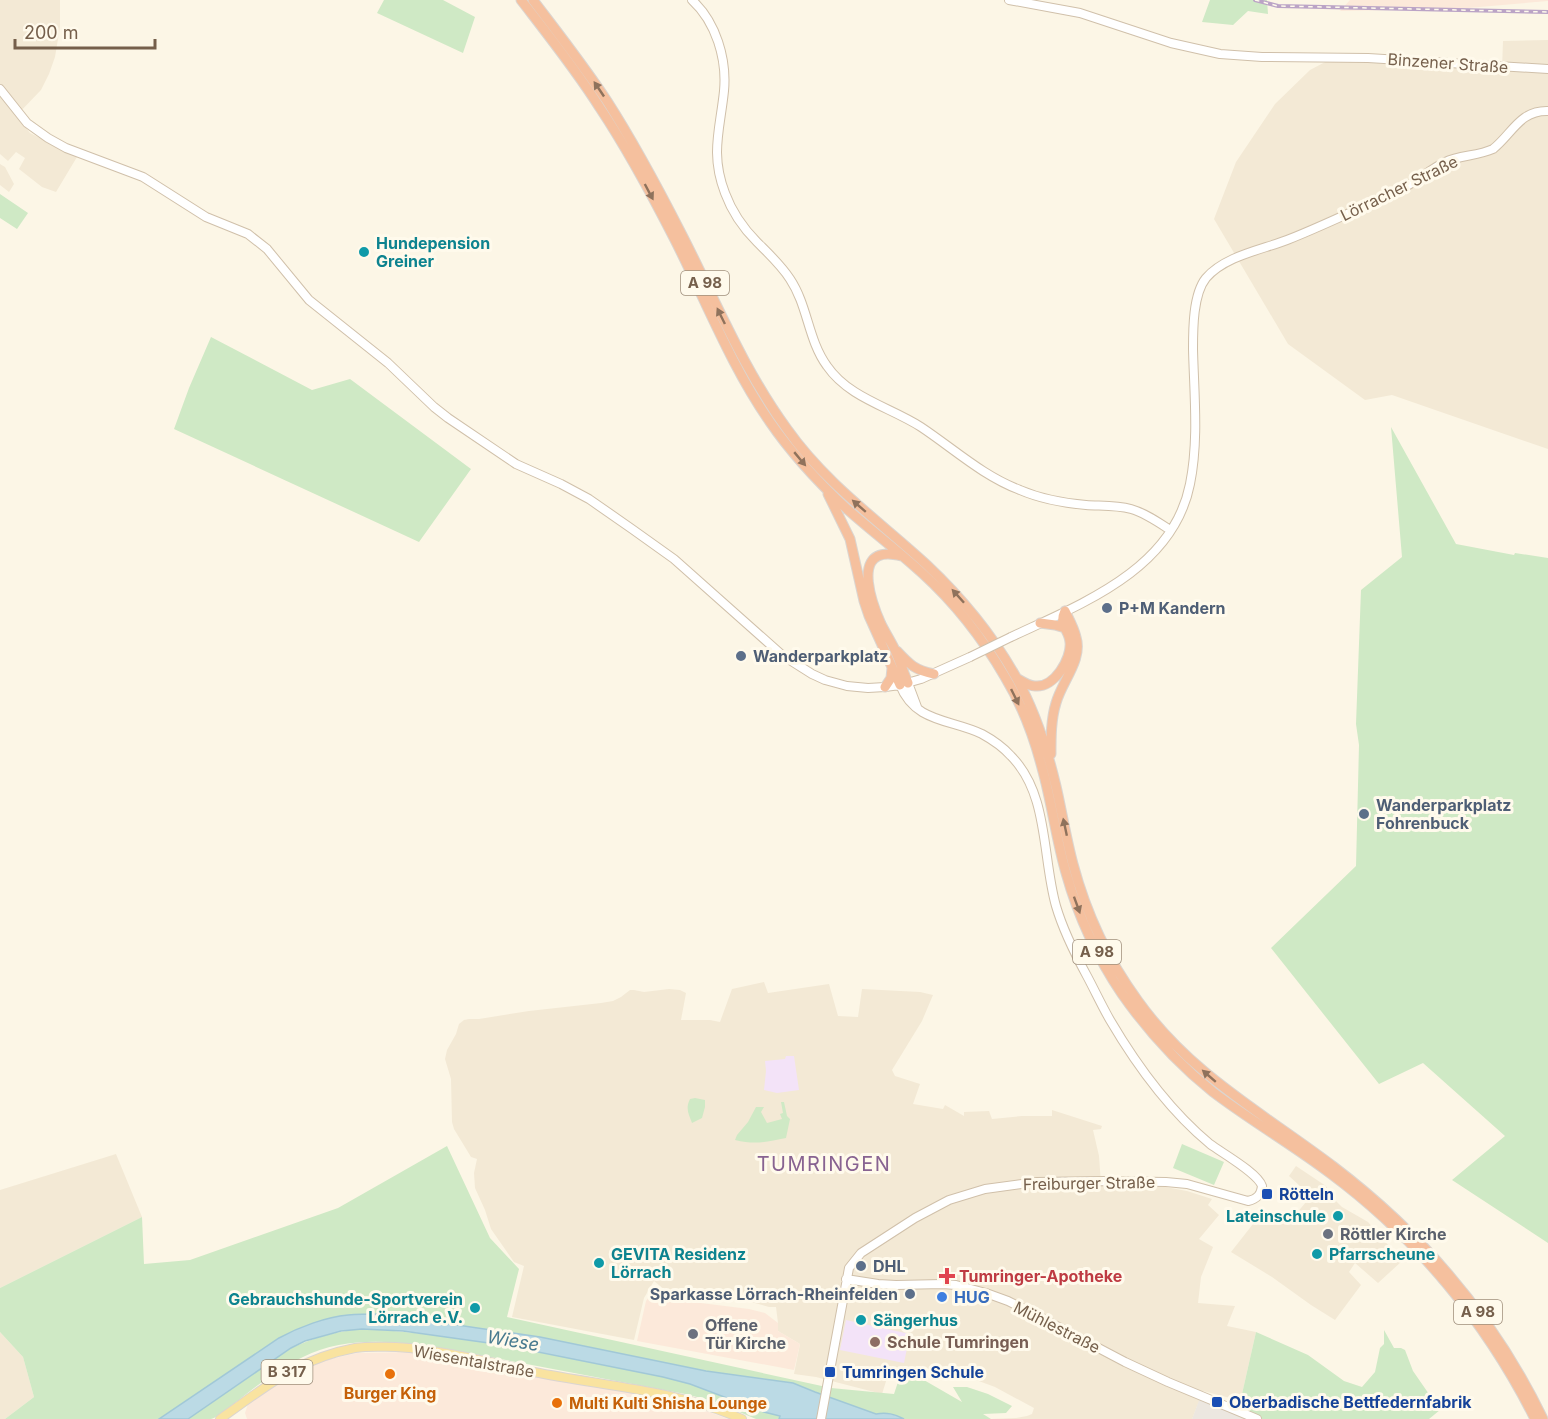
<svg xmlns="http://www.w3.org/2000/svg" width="1548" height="1419" viewBox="0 0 1548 1419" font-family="Inter,sans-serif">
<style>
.residential{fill:#f3e9d5}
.commercial{fill:#fce9da}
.industrial{fill:#ece7e0}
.education{fill:#f3e3f8}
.green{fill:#cfe9c5}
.water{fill:#bbdae5;stroke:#a1c8d7;stroke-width:1.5}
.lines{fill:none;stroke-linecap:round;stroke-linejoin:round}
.secondary-casing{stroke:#d0c0aa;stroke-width:10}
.primary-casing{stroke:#dbd5d0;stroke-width:10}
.highway-casing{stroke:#dbd5d0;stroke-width:11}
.secondary{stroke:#fff;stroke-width:8}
.primary{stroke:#f9e3a0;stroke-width:8}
.highway{stroke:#f5c09e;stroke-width:9}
.rail-casing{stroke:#bba4c6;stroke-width:4}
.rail{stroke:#fffaec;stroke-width:1.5;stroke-dasharray:4.5;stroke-linecap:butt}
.secondary-bridge-casing{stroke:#d0c0aa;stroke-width:10;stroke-linecap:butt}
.secondary-bridge{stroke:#fff;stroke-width:8}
.oneway{fill:#8f725c}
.culture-dot{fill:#0f9aa8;stroke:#fffaec;stroke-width:2}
.service-dot{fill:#5c6f8a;stroke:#fffaec;stroke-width:2}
.transit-dot{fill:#1a4fb4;stroke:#fffaec;stroke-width:2}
.worship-dot{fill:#6b7280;stroke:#fffaec;stroke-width:2}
.health-dot{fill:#e0444e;stroke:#fffaec;stroke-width:2}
.shop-dot{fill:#3f7fe0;stroke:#fffaec;stroke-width:2}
.education-dot{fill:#8d6e63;stroke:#fffaec;stroke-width:2}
.food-dot{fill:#e8710a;stroke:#fffaec;stroke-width:2}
.labels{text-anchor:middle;stroke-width:6;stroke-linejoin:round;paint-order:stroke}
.shield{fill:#fffaec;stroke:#9e8e7b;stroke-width:1.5}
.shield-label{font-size:15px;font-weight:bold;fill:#755f4b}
.street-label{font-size:16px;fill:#755f4b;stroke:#fffaec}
.culture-label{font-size:16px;font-weight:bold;fill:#0d838f;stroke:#fffaec;text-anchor:start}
.service-label{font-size:16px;font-weight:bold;fill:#4e5e75;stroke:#fffaec;text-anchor:start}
.transit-label{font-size:16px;font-weight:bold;fill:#164399;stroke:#fffaec;text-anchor:start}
.worship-label{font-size:16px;font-weight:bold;fill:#5b616d;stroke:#fffaec;text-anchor:start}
.health-label{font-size:16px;font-weight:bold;fill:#be3a42;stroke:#fffaec;text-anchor:start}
.shop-label{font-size:16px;font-weight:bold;fill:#366cbe;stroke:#fffaec;text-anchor:start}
.education-label{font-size:16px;font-weight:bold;fill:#785e54;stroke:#fffaec;text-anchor:start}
.food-label{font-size:16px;font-weight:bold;fill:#c56008;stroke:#fffaec}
.water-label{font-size:18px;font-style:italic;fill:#487a8f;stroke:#fffaec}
.quarter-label{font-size:20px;letter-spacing:1.5px;fill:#886391;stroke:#fffaec}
</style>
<rect width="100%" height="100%" fill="#fcf6e6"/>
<path class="residential" d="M0 0H60V27L55 57 49 74 41 90 16 116 30 133 77 157 56 192 42 187 19 169 25 158 16 152 8 161 0 154Z
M1548 40V449L1392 395 1365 400 1288 344 1214 219 1236 162 1275 104 1310 70 1329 60 1502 69 1503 41Z
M0 164 5 167 14 184 9 192 0 185Z
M764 982 768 993 829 984 838 1016 858 1017 862 989 920 992 933 995 922 1021 892 1070 895 1076 920 1084 913 1104 943 1109 945 1105 964 1116V1112L989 1111 992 1119 1022 1116H1052V1110L1102 1126 1101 1129 1093 1130 1099 1156 1101 1184 1160 1186 1187 1191 1212 1199 1208 1205 1219 1215 1199 1239 1213 1247 1201 1277 1198 1303 1235 1306 1227 1326 1256 1332 1242 1394 1234 1399 1203 1391 1192 1419H991L1016 1418 1027 1416 1032 1414 1034 1408 995 1387 949 1370 937 1369V1371L916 1366 913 1374 892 1370 888 1375 882 1394 816 1377 794 1374 800 1344 778 1331V1323L776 1307H769L751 1302 720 1298 677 1295 665 1290 654 1281 644 1298 634 1340 512 1317 524 1266 514 1262 491 1229 485 1210 475 1188 474 1173 477 1159 471 1157 454 1129 452 1122 451 1079 445 1059 447 1050 456 1034 459 1024 464 1020 469 1019H479L529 1011 601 1003 613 1001 621 997 630 990H634L644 992 669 989 680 990 686 993 681 1020H710L720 1022 732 989Z
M116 1154 142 1217 0 1288V1190Z
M1296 1166 1326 1186 1332 1197 1342 1207 1368 1222 1395 1253 1401 1262 1378 1283 1355 1263 1349 1272 1361 1285 1335 1320 1311 1305 1272 1277 1231 1252 1264 1210 1291 1220 1311 1196 1289 1176Z
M0 1332 23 1357 34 1397 5 1419H0Z"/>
<path class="commercial" d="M1350 0H1548V1L1468 8 1340 11Z
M654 1290 663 1296 677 1300 749 1309 765 1313 778 1323V1331L800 1344 794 1370 637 1341 646 1301Z
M413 1352 652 1396 712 1413 728 1419H247L245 1413 248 1404 291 1375 326 1360 357 1353Z"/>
<path class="industrial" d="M1201 1395 1257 1419H1192Z"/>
<path class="education" d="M786 1056H794L799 1090 777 1093 764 1090 766 1071 765 1061 785 1059Z
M846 1320 910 1334 904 1363 840 1350Z"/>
<path class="green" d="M384 0H443L475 17 463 53 377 13Z
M1210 0H1267L1268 14 1248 11 1233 25 1202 22Z
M0 194 28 213 17 229 0 218Z
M211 337 312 390 350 379 471 469 419 542 174 429 189 388Z
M1391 427 1456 544 1514 555 1515 553 1548 558V1243L1452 1180 1505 1136 1423 1063 1379 1084 1271 948 1356 866 1359 745 1356 724 1361 590 1402 557Z
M695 1098 705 1100V1107L702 1118 692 1123C689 1114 685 1109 690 1099Z
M781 1102H784L787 1116 790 1119 786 1138C767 1142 755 1145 735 1140L737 1135 748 1122 756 1107H764L761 1112 767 1123 782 1119 780 1114 783 1113Z
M1182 1144 1224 1162 1214 1185 1173 1168Z
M447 1146 490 1238 519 1269 507 1317 831 1388 894 1394 898 1382 902 1384 910 1372 962 1402 953 1387H967L988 1394 1012 1406 1006 1413 983 1414 991 1419H904C894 1414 887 1412 876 1414L815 1392 793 1383 706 1371 540 1337 382 1314 350 1315 301 1328 279 1338 159 1419H5L34 1397 23 1357 0 1332V1288L142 1217 144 1264 190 1260 338 1208Z
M362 1329C436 1332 509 1346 583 1361 618 1368 655 1373 690 1384 720 1393 749 1408 780 1416L779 1419H756L713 1401 685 1394 453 1350C403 1342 350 1334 303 1357 282 1367 263 1381 245 1395 237 1401 219 1417 211 1419 204 1419 195 1419 188 1419L291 1348C314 1338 336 1331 362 1329Z
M1384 1330 1394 1348H1401L1405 1350 1413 1371 1440 1410 1429 1419H1257L1233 1408 1242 1394 1256 1332 1308 1355 1344 1381 1362 1387 1375 1372 1380 1348 1384 1344Z"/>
<path class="water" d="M382 1314 540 1337 706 1371 793 1383 815 1392 876 1414C887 1412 894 1414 904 1419H779L780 1416 764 1412 690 1384 663 1377 503 1345 403 1331 362 1329 341 1331 305 1341 291 1348 188 1419H159L279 1338C299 1327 326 1317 348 1315 359 1314 371 1314 382 1314Z"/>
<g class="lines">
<g class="secondary-casing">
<path id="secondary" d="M692 0C716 22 727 59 724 91 720 130 710 154 725 193 732 212 743 228 757 242 769 254 781 265 790 279 808 306 808 340 827 366 849 398 890 407 921 427 954 449 983 476 1020 490 1041 499 1063 503 1086 505 1101 506 1116 505 1131 509 1145 513 1158 522 1170 530
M1009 0 1080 13 1171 43 1220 54 1262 57 1368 58 1548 69
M0 89 27 123 48 138 66 148 143 177 206 217 248 234 267 249 309 300 388 363 434 407 448 418 516 464 561 484 589 499 632 529 674 559 782 655 812 674 825 680 847 686 868 688 885 687 900 685 921 679 970 657
M1011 637C1081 604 1173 570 1190 484 1199 440 1194 393 1193 349 1193 329 1193 294 1206 278 1225 256 1261 250 1287 240 1325 225 1362 207 1399 190 1415 183 1429 170 1445 162 1460 155 1478 156 1493 149 1512 134 1520 110 1548 111
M908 683 917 707
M846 1279 878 1284 896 1285 943 1284 956 1285 986 1293 1008 1301 1032 1313 1125 1362 1168 1382 1257 1419
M821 1419 849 1268 861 1253 915 1218 949 1200 985 1189 1037 1182 1104 1181 1166 1182 1187 1184 1248 1201C1257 1199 1261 1195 1262 1186 1258 1173 1222 1153 1210 1144 1169 1110 1137 1066 1110 1020 1102 1006 1095 991 1087 976 1075 954 1063 930 1056 906 1042 857 1049 794 1011 756 1003 747 993 740 982 734 951 719 915 723 900 685"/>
</g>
<g class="primary-casing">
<path id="primary" d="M220 1419C266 1387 297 1359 355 1348 369 1346 382 1347 396 1347 443 1350 489 1362 534 1372 603 1386 676 1390 742 1419"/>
</g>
<g class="highway-casing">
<path id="highway" d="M521 0C548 35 576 70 600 108 628 150 652 195 675 240 706 301 731 366 770 422 792 454 819 483 847 509 872 531 898 551 922 573 955 603 983 639 1005 677 1022 705 1034 737 1042 768 1052 803 1056 839 1066 873 1078 916 1097 957 1122 994 1148 1031 1178 1064 1213 1092 1251 1121 1293 1145 1331 1174 1417 1238 1487 1323 1535 1419
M533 0C558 33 584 66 607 101 634 143 658 188 681 233 715 299 743 369 787 429 825 483 879 521 927 565 962 598 993 636 1016 677 1035 711 1047 748 1056 786 1062 812 1066 838 1073 864 1086 913 1108 960 1138 1001 1191 1075 1263 1113 1334 1167 1422 1234 1495 1319 1543 1419
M828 494 850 539 864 601 869 616 900 685
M902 556C897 555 892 554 888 554 853 554 873 606 881 624 885 632 890 640 894 648 899 659 903 671 908 683
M1040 623 1055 625 1065 628
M897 651C910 665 915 670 934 674
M1018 679C1023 682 1029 686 1035 686 1054 688 1072 659 1070 642 1069 629 1058 626 1065 611
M885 687 891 678 892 668
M1051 754C1051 737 1051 719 1056 703 1062 681 1083 660 1076 637 1074 628 1069 619 1065 611"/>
</g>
<use href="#secondary" class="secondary"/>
<use href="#primary" class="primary"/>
<use href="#highway" class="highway"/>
<g class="rail-casing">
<path id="rail" d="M1255 0 1278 6 1548 12"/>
</g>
<use href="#rail" class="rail"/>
<g class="secondary-bridge-casing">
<path id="secondary-bridge" d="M970 657 1011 637"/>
</g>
<use href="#secondary-bridge" class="secondary-bridge"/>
</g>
<defs><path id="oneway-solid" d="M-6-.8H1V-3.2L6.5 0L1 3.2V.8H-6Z" transform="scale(1.5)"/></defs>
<g class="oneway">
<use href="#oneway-solid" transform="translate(599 89) rotate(-124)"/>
<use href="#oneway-solid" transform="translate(649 192) rotate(62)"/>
<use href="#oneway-solid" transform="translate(721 316) rotate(-116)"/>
<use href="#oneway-solid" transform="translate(800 459) rotate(50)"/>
<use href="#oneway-solid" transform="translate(859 506) rotate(-139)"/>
<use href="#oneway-solid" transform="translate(958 596) rotate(-132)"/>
<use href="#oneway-solid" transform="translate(1015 697) rotate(64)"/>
<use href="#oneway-solid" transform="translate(1065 827) rotate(-102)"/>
<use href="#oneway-solid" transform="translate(1077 905) rotate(70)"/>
<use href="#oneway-solid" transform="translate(1209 1076) rotate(-139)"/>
</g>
<g class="culture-dot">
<circle cx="364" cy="252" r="6"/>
<circle cx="1338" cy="1216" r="6"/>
<circle cx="1317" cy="1254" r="6"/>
<circle cx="599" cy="1263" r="6"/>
<circle cx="475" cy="1308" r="6"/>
<circle cx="861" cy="1320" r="6"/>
</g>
<g class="service-dot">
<circle cx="1107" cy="608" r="6"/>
<circle cx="741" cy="656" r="6"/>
<circle cx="1364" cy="814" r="6"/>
<circle cx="861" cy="1266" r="6"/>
<circle cx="910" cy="1294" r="6"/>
</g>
<g class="transit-dot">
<rect x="1261" y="1188" width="12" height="12" rx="3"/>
<rect x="824" y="1366" width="12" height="12" rx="3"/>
<rect x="1211" y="1396" width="12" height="12" rx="3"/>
</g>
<g class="worship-dot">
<circle cx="1328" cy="1234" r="6"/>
<circle cx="693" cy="1334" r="6"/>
</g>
<path class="health-dot" d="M944 1267h6v6h6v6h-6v6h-6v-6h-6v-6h6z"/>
<circle class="shop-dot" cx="942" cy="1297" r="6"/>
<circle class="education-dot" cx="875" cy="1342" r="6"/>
<g class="food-dot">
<circle cx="390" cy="1374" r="6"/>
<circle cx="557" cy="1403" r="6"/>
</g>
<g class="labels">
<g class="shield">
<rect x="681" y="271" width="48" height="24" rx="4.5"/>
<rect x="1073" y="940" width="48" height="24" rx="4.5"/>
<rect x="1454" y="1300" width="48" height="24" rx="4.5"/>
<rect x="261.5" y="1360" width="51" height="24" rx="4.5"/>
</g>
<g class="shield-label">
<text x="705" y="288">A 98</text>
<text x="1097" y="957">A 98</text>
<text x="1478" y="1317">A 98</text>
<text x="287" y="1377">B 317</text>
</g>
<g class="street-label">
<text transform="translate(1448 63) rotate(4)" y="6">Binzener Straße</text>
<text transform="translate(1399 188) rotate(-26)" y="6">Lörracher Straße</text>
<text transform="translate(1089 1183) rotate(-1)" y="6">Freiburger Straße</text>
<text transform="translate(1057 1327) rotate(27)" y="6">Mühlestraße</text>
<text transform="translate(474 1361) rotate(10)" y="6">Wiesentalstraße</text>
</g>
<g class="culture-label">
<text x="376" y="249">Hundepension<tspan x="376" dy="18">Greiner</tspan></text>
<text x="1326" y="1222" text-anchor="end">Lateinschule</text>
<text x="611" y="1260">GEVITA Residenz<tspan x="611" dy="18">Lörrach</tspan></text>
<text x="1329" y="1260">Pfarrscheune</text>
<text x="463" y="1305" text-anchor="end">Gebrauchshunde-Sportverein<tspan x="463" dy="18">Lörrach e.V.</tspan></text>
<text x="873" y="1326">Sängerhus</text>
</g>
<g class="service-label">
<text x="1119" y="614">P+M Kandern</text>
<text x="753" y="662">Wanderparkplatz</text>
<text x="1376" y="811">Wanderparkplatz<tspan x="1376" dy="18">Fohrenbuck</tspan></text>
<text x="873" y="1272">DHL</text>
<text x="898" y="1300" text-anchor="end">Sparkasse Lörrach-Rheinfelden</text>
</g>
<g class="transit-label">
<text x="1279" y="1200">Rötteln</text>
<text x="842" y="1378">Tumringen Schule</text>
<text x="1229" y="1408">Oberbadische Bettfedernfabrik</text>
</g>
<g class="worship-label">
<text x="1340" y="1240">Röttler Kirche</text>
<text x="705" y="1331">Offene<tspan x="705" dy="18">Tür Kirche</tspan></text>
</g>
<g class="health-label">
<text x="959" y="1282">Tumringer-Apotheke</text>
</g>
<g class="shop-label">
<text x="954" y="1303">HUG</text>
</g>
<g class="education-label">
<text x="887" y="1348">Schule Tumringen</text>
</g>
<g class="food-label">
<text x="390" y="1399">Burger King</text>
<text x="569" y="1409" text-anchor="start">Multi Kulti Shisha Lounge</text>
</g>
<g class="water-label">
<text transform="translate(513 1341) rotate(9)" y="6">Wiese</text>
</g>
<g class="quarter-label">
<text x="824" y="1171">TUMRINGEN</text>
</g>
</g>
<path d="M15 39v9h140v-9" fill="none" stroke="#755f4b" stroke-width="3"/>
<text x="24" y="39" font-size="18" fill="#755f4b" stroke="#fffaec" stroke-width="4.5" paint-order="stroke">200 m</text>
</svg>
